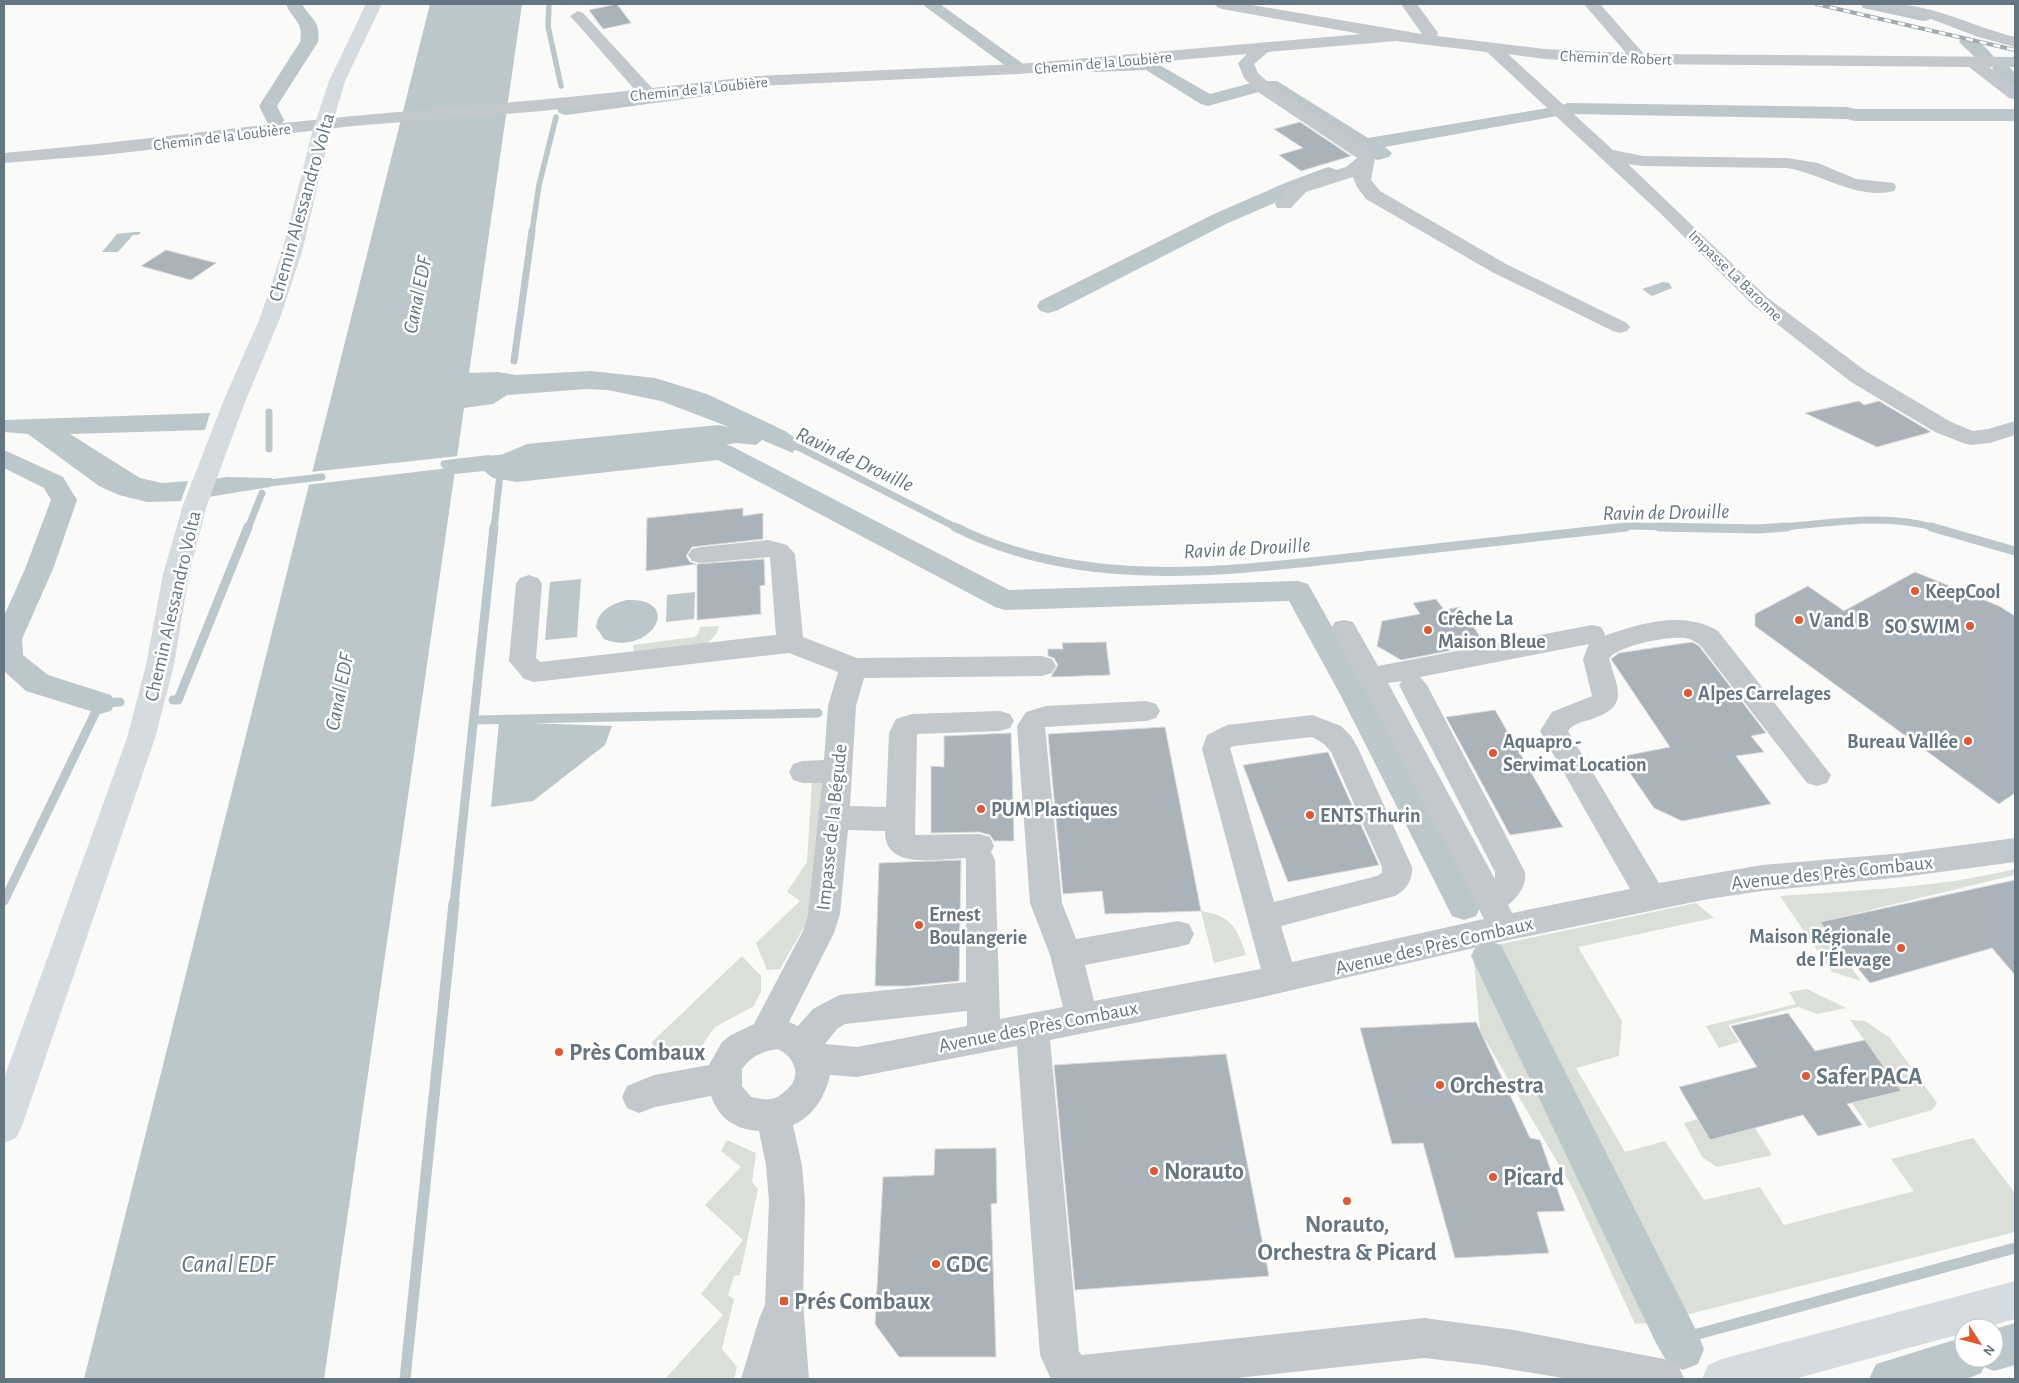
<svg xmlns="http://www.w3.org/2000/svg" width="2019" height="1383" viewBox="0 0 2019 1383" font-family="'Alegreya Sans',sans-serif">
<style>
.green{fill:#dadfd7}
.water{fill:#bbc7cb}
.pier{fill:#fafaf8}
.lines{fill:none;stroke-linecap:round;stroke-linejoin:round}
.stream-far3{stroke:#bbc7cb;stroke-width:5.5}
.stream-far2{stroke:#bbc7cb;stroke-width:7}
.stream-far1{stroke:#bbc7cb;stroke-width:9}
.stream{stroke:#bbc7cb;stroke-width:11}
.canal{fill:#bbc7cb;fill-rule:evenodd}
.building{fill:#aab3b9;stroke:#dcdcda}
.minor{fill:#c3c8cc;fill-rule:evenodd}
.major{fill:#d6dbdf;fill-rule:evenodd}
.rail-casing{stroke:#a2aab0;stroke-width:4}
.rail{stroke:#fff;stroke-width:2.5;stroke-dasharray:7;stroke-linecap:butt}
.poi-dot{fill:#e4572e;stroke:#fff;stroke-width:2}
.labels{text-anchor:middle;stroke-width:5;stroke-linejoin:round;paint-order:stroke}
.far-street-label{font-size:16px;fill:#657683;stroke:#fff}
.street-label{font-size:20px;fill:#657683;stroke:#fff}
.poi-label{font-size:20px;font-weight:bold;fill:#657683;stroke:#fff;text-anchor:start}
.water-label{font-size:21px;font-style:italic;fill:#60757c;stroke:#fff}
.near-poi-label{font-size:24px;font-weight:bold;fill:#657683;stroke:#fff;text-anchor:start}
.near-water-label{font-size:25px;font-style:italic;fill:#60757c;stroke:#fff}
</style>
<rect width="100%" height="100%" fill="#fafaf8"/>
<path class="green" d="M719 626 717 633 706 645 634 655 633 645 694 637 698 634 700 627Z
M1369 699 1476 909 1452 912 1347 702Z
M822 780 814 892 804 927 780 969 767 970 756 943 800 901 787 892 807 862 812 781Z
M2015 869V875L1820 922 1861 981 1832 972 1780 896C1858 890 1939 888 2015 869Z
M1696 903 1714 918 1578 947 1622 1021 1619 1056 1576 1068 1625 1152 1665 1141 1704 1200 1760 1187 1784 1225 1914 1191 1891 1159 1973 1138 2015 1193V1232L1686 1315 1576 1116 1567 1117 1665 1322 1635 1324 1572 1187 1480 1031 1473 950Z
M1201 911C1231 916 1237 927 1246 955L1214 963Z
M742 956 761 976V991L754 1006 715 1027 695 1055 686 1059 658 1062 652 1042Z
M1807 989 1846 1008 1817 1014 1798 1007 1728 1025 1739 1042 1719 1048 1706 1026 1796 1004 1789 992Z
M1850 1020 1865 1021 1890 1038 1937 1103 1932 1110 1869 1128 1852 1103 1901 1091Z
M1698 1119 1710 1140 1755 1128 1772 1155 1717 1167 1702 1157 1684 1123Z
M727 1140 756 1153 752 1182 758 1189 740 1275 734 1276 728 1295 734 1299 722 1349 737 1367 734 1379H665L723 1315 701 1294 743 1240 705 1205 741 1167 721 1151Z"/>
<path class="water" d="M430 4H522L469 373 498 372 516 375 591 371 655 378 707 394 785 431 798 440 793 453 762 440 756 445 736 443 715 447 522 467 502 462 503 454 527 444 718 425 729 427 661 401 608 390 586 389 507 395 493 404 464 408 324 1379H84Z
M135 232H141L138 235H133L118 252H102L117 234Z
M1663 282 1669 283 1672 288 1652 296 1642 289Z
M210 413 205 430 70 434 140 478 162 483 188 481 181 501 147 502 119 495 99 486 28 434 4 432V420Z
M227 477 272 478 270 487 208 497 214 479Z
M581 579 577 637 545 640 550 582Z
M695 592 694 619 666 622 667 595Z
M627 600C686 598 650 658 604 639L596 627C598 610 612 604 627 600Z
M499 722 612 726 605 745 533 801 491 807Z"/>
<path class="pier" d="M459 456 457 467 306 485 310 472Z"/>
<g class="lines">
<path class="stream-far3" d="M549 4 548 26 561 86
M532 232 539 185 556 117"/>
<path class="stream-far2" d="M514 361 532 231
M269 412V449
M785 443 800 448 957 528
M444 464 513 457
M260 484 322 477
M248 528 262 493
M494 528 500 474
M1615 528 1632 526 1711 528
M1771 528C1825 524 1883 512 1936 528"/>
<path class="stream-far1" d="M955 527C1085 593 1235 570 1374 555 1458 545 1542 536 1626 527
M1659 527 1757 529 1787 527
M1931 527 2015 551
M173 700H178L248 527
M474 720 818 713
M4 901 100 703 120 702
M454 904 494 527"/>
<path class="stream" d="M1674 1334 1694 1335 2015 1248
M405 1379 454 903"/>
<path class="canal" d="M286 4H302C311 20 321 20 318 42L277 106 284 120 282 124H268L259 106 300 42C304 21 293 21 286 4Z
M922 4H940L1026 66 1023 70H1011Z
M1861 4H1890L1929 12 1931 16 1929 20 1923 21 1863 8Z
M1968 37C1978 39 1988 49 1994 57L1991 61H1979L1959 42 1962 38Z
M1149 59 1210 94 1259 81H1277L1368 138 1560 106 1568 103 1847 107 1855 109H2015V121H1855L1847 119 1568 114 1385 147 1392 153 1389 157 1378 160 1371 158 1369 154 1266 90 1208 106 1201 104 1146 70 1095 72 1089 71 1086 67 1089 63 1095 62Z
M2001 64 2007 65 2015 73V87L2009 86 1992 69 1995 65Z
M708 86 714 87 717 91 714 95 566 115 559 113 557 109 559 105 566 103Z
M1328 167 1335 169 1338 173 1335 177 1228 223 1056 311 1048 313 1040 311 1037 306 1040 301 1214 214 1285 183Z
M722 444 731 446 1009 590 1298 581 1308 584 1371 696 1476 896 1481 906 1476 916 1464 920 1452 916 1341 696 1289 601 1005 610 995 607 718 460 517 482 493 478 484 471 455 474 446 472 442 466 446 460 489 455 521 465Z
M4 450 63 477 77 500 53 569 22 639 23 655 48 675 111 695 115 703 111 711 100 714 26 691 4 671V616L25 569 51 500 44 488 4 468Z
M1489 941 1501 945 1698 1334 1704 1349 1698 1364 1683 1370 1668 1364 1656 1343 1471 956 1477 945Z
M2015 1323V1365L1994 1371 1984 1367 1981 1373 1967 1379H1869L1876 1364 1964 1337V1358H1994V1329Z"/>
</g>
<path class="building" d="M617 4 631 23 603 29 589 10Z
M1300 122 1351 156 1301 171 1279 155 1303 148 1274 129Z
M166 250 216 263 191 280 141 266Z
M1859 401 1864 405 1879 401 1931 432 1877 447 1805 413Z
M743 508V516L763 513V539L692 547 686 556 690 562 696 564 646 571 647 518Z
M764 559 765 585 760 586 761 614 697 620V564Z
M1915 572 1999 606 2015 616V793L1999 804 1755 626V614L1808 586 1844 611Z
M1436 599 1444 610 1460 607 1485 644 1401 660 1377 646 1382 621 1420 614 1413 603Z
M1106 642 1110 675 1051 677 1058 665 1054 658 1048 656V649H1063L1062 643Z
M1692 642 1699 646 1766 733 1751 736 1764 752 1736 756 1771 804 1682 821 1654 808 1619 757 1670 747 1611 659 1619 653Z
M1495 710 1555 814 1563 827 1510 835 1446 717Z
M1165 727 1201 911 1105 914 1102 891 1063 894 1048 734Z
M1011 733 1014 841H994L990 835 979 832 931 833V766L944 767V736Z
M1328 752 1379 865 1288 882 1243 765Z
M961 860 959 981 908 986H875L879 863Z
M2015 880V975L1992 948 1870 983 1820 922Z
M1788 1013 1815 1051 1865 1040 1901 1091 1847 1104 1862 1125 1818 1136 1803 1115 1710 1140 1679 1087 1757 1067 1731 1026Z
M1476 1022 1530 1138 1540 1140 1565 1211 1537 1212 1549 1253 1455 1258 1423 1143 1392 1144 1360 1028Z
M1226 1054 1269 1276 1075 1290 1054 1065Z
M996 1148 997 1203 991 1204 996 1357H899L875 1324 883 1177 934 1175 935 1149Z"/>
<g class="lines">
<path class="minor" d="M1215 4H1246L1422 34 1401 4H1417L1438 33 1437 36 1545 49 1626 53 1584 4H1600L1644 54 2015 57V67H1989L2015 86V99L2009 98 1969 67 1639 64 1545 59 1508 54 1613 150 1643 156 1787 158 1818 163 1856 179 1894 183 1896 187 1894 191C1857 200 1822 174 1787 168L1643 166 1628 164 1768 298 1867 372 1951 422 1973 431 1988 429 2015 421V435L1990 443 1971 445 1963 443 1935 432 1851 382 1754 306 1659 212 1487 52 1396 41 1268 52 1254 64 1258 73 1270 84 1369 150 1375 158 1371 180 1380 191 1506 264 1627 323 1630 327 1627 331 1620 333 1613 331 1492 272 1366 199 1357 187 1353 177 1306 192 1291 208H1277L1275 204 1292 184 1346 167 1357 158 1258 92 1244 78 1238 63 1247 54 1019 74 757 86 542 111 353 126 104 155 4 163V153C121 143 237 127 353 116 447 107 541 101 635 90L573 19 570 16 578 11 583 13 652 88 757 76 1019 64 1361 34 1222 9 1217 7Z
M1880 4C1928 1 1970 26 2015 37V47L1978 37 1931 19 1883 7Z
M768 540 787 545 795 554 803 637 857 658 1042 656 1052 659 1056 666 1052 673 1042 676 864 678 856 706 850 806 886 807 889 733 896 719 912 714 1000 711 1010 714 1014 721 1010 728 1000 731 917 734 915 835 979 834 990 837 994 846 991 852 995 860 1000 1019 1063 1007 1050 955 1030 903 1017 726 1026 712 1046 706 1146 701 1156 704 1160 711 1156 718 1146 721 1045 727 1062 903 1076 939 1178 921 1189 924 1194 934 1189 944 1178 947 1085 965 1094 1001 1261 969 1202 749 1207 735 1227 725 1312 715 1341 726 1351 736 1358 748 1412 867C1413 880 1406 890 1395 896L1281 926 1292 962 1484 919 1401 757 1331 629 1335 622 1344 620 1353 622 1378 666 1592 625 1601 627 1605 634 1604 636C1640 623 1684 610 1718 631L1831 775 1827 783 1817 786 1807 783 1700 645C1696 643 1693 640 1689 639 1675 634 1615 646 1609 659 1619 692 1629 707 1589 720 1581 722 1573 724 1568 731L1659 883 1762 865 1903 853 2015 838V862L1903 877 1762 891 1708 899 1504 941 1245 1001 1050 1040 1079 1352 1082 1355 1424 1318 1514 1330 1664 1359 1678 1365 1684 1379H1569L1484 1365 1424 1358 1228 1379H1051L1040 1355 1017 1046 857 1077 830 1075C825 1096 814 1116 793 1125L802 1165 805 1201 803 1301 809 1379H741L759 1319 765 1305 769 1201 766 1165 759 1131C734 1129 720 1119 711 1096L655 1107 639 1113 627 1108 622 1097 627 1086 654 1075 709 1065 722 1042 731 1035 754 1024 803 931 808 914 822 783H803L793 780 789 772 793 764 803 761 824 760 828 706 838 672 789 653 534 682 524 679 509 661 516 584 520 578 529 575 538 578 542 584 536 658 540 662 776 635 770 557 701 563 692 561 688 555 692 549 701 547ZM1589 644 1583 659 1592 696 1552 712 1540 731 1630 889 1512 913 1508 905C1518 897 1527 885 1525 872L1427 685 1420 677ZM1402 681 1399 685 1495 872V879L1388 683ZM1312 737 1324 744 1331 752 1382 867V873L1377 876 1274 902 1230 748 1234 746ZM848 830 885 831C884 871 938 859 966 858V982L839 995 813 1009 798 1026 789 1022 834 933 840 914ZM967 1011V1026L857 1047 825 1044 837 1029 845 1024ZM778 1049C796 1058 803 1078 784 1092 780 1095 776 1099 771 1099 765 1100 757 1098 751 1097L742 1086V1069C751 1056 763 1051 778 1049Z"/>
<path class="major" d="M366 4H382L345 81 331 129 302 252 280 318 245 402 207 505 189 574 174 665 155 738 22 1126 16 1138 4 1143V1078L127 738 146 665 163 574 183 505 223 402 260 318 282 252 313 129 329 81Z
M2015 1281V1319L1983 1328H1964V1333L1794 1379H1702L1708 1365 1722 1359Z"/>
<g class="rail-casing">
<path id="rail" d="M1816 4 2015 50"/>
</g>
<use href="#rail" class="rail"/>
</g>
<g class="poi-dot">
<circle cx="1915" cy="591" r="5"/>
<circle cx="1799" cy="620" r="5"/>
<circle cx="1970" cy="626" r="5"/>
<circle cx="1428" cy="630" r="5"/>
<circle cx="1688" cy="693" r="5"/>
<circle cx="1968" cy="741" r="5"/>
<circle cx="1493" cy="753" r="5"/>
<circle cx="981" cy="809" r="5"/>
<circle cx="1310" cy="815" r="5"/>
<circle cx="919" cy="925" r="5"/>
<circle cx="1901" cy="948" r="5"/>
<circle cx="559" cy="1052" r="5"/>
<circle cx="1806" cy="1076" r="5"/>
<circle cx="1440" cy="1085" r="5"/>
<circle cx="1154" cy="1171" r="5"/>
<circle cx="1493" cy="1177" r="5"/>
<circle cx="1347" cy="1201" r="5"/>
<circle cx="936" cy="1264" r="5"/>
<rect x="779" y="1296" width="10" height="10" rx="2.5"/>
</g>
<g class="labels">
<g class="far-street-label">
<text transform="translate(1616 57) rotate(2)" y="6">Chemin de Robert</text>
<text transform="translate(1103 62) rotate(-5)" y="6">Chemin de la Loubière</text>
<text transform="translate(699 88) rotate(-6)" y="6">Chemin de la Loubière</text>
<text transform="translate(222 136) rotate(-7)" y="6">Chemin de la Loubière</text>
<text transform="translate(1736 275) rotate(44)" y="6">Impasse La Baronne</text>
</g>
<g class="street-label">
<text transform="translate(301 207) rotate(-74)" y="7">Chemin Alessandro Volta</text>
<text transform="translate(172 606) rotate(-77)" y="7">Chemin Alessandro Volta</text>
<text transform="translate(831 827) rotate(-84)" y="7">Impasse de la Bégude</text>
<text transform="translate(1832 872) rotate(-6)" y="7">Avenue des Près Combaux</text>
<text transform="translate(1434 945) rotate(-13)" y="7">Avenue des Près Combaux</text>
<text transform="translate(1038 1026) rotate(-11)" y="7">Avenue des Près Combaux</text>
</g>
<g class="poi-label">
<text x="1925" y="598">KeepCool</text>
<text x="1438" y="625">Crêche La<tspan x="1438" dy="23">Maison Bleue</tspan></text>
<text x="1809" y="627">V and B</text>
<text x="1960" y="633" text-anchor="end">SO SWIM</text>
<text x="1698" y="700">Alpes Carrelages</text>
<text x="1503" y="748">Aquapro -<tspan x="1503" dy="23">Servimat Location</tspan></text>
<text x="1958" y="748" text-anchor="end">Bureau Vallée</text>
<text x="991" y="816">PUM Plastiques</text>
<text x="1320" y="822">ENTS Thurin</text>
<text x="929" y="921">Ernest<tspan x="929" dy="23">Boulangerie</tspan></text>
<text x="1891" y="943" text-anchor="end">Maison Régionale<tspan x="1891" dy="23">de l'Élevage</tspan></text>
</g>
<g class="water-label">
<text transform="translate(417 295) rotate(-79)" y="7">Canal EDF</text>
<text transform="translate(855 459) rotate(25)" y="7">Ravin de Drouille</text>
<text transform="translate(1666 512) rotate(-1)" y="7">Ravin de Drouille</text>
<text transform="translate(1247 548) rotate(-3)" y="7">Ravin de Drouille</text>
<text transform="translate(339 692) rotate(-79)" y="7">Canal EDF</text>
</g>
<g class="near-poi-label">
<text x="569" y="1060">Près Combaux</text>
<text x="1816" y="1084">Safer PACA</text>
<text x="1450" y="1093">Orchestra</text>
<text x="1164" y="1179">Norauto</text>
<text x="1503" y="1185">Picard</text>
<text x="1347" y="1232" text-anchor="middle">Norauto,<tspan x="1347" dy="28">Orchestra &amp; Picard</tspan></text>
<text x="946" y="1272">GDC</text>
<text x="794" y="1309">Prés Combaux</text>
</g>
<g class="near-water-label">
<text x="228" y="1272">Canal EDF</text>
</g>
</g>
<rect width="2019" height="1383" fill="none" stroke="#657683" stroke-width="10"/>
<g transform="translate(1979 1343) rotate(126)"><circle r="24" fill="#ffffff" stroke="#c1c8cd"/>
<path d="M0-4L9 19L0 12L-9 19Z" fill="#e4572e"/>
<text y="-8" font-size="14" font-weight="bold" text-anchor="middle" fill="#657683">N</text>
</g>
</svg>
